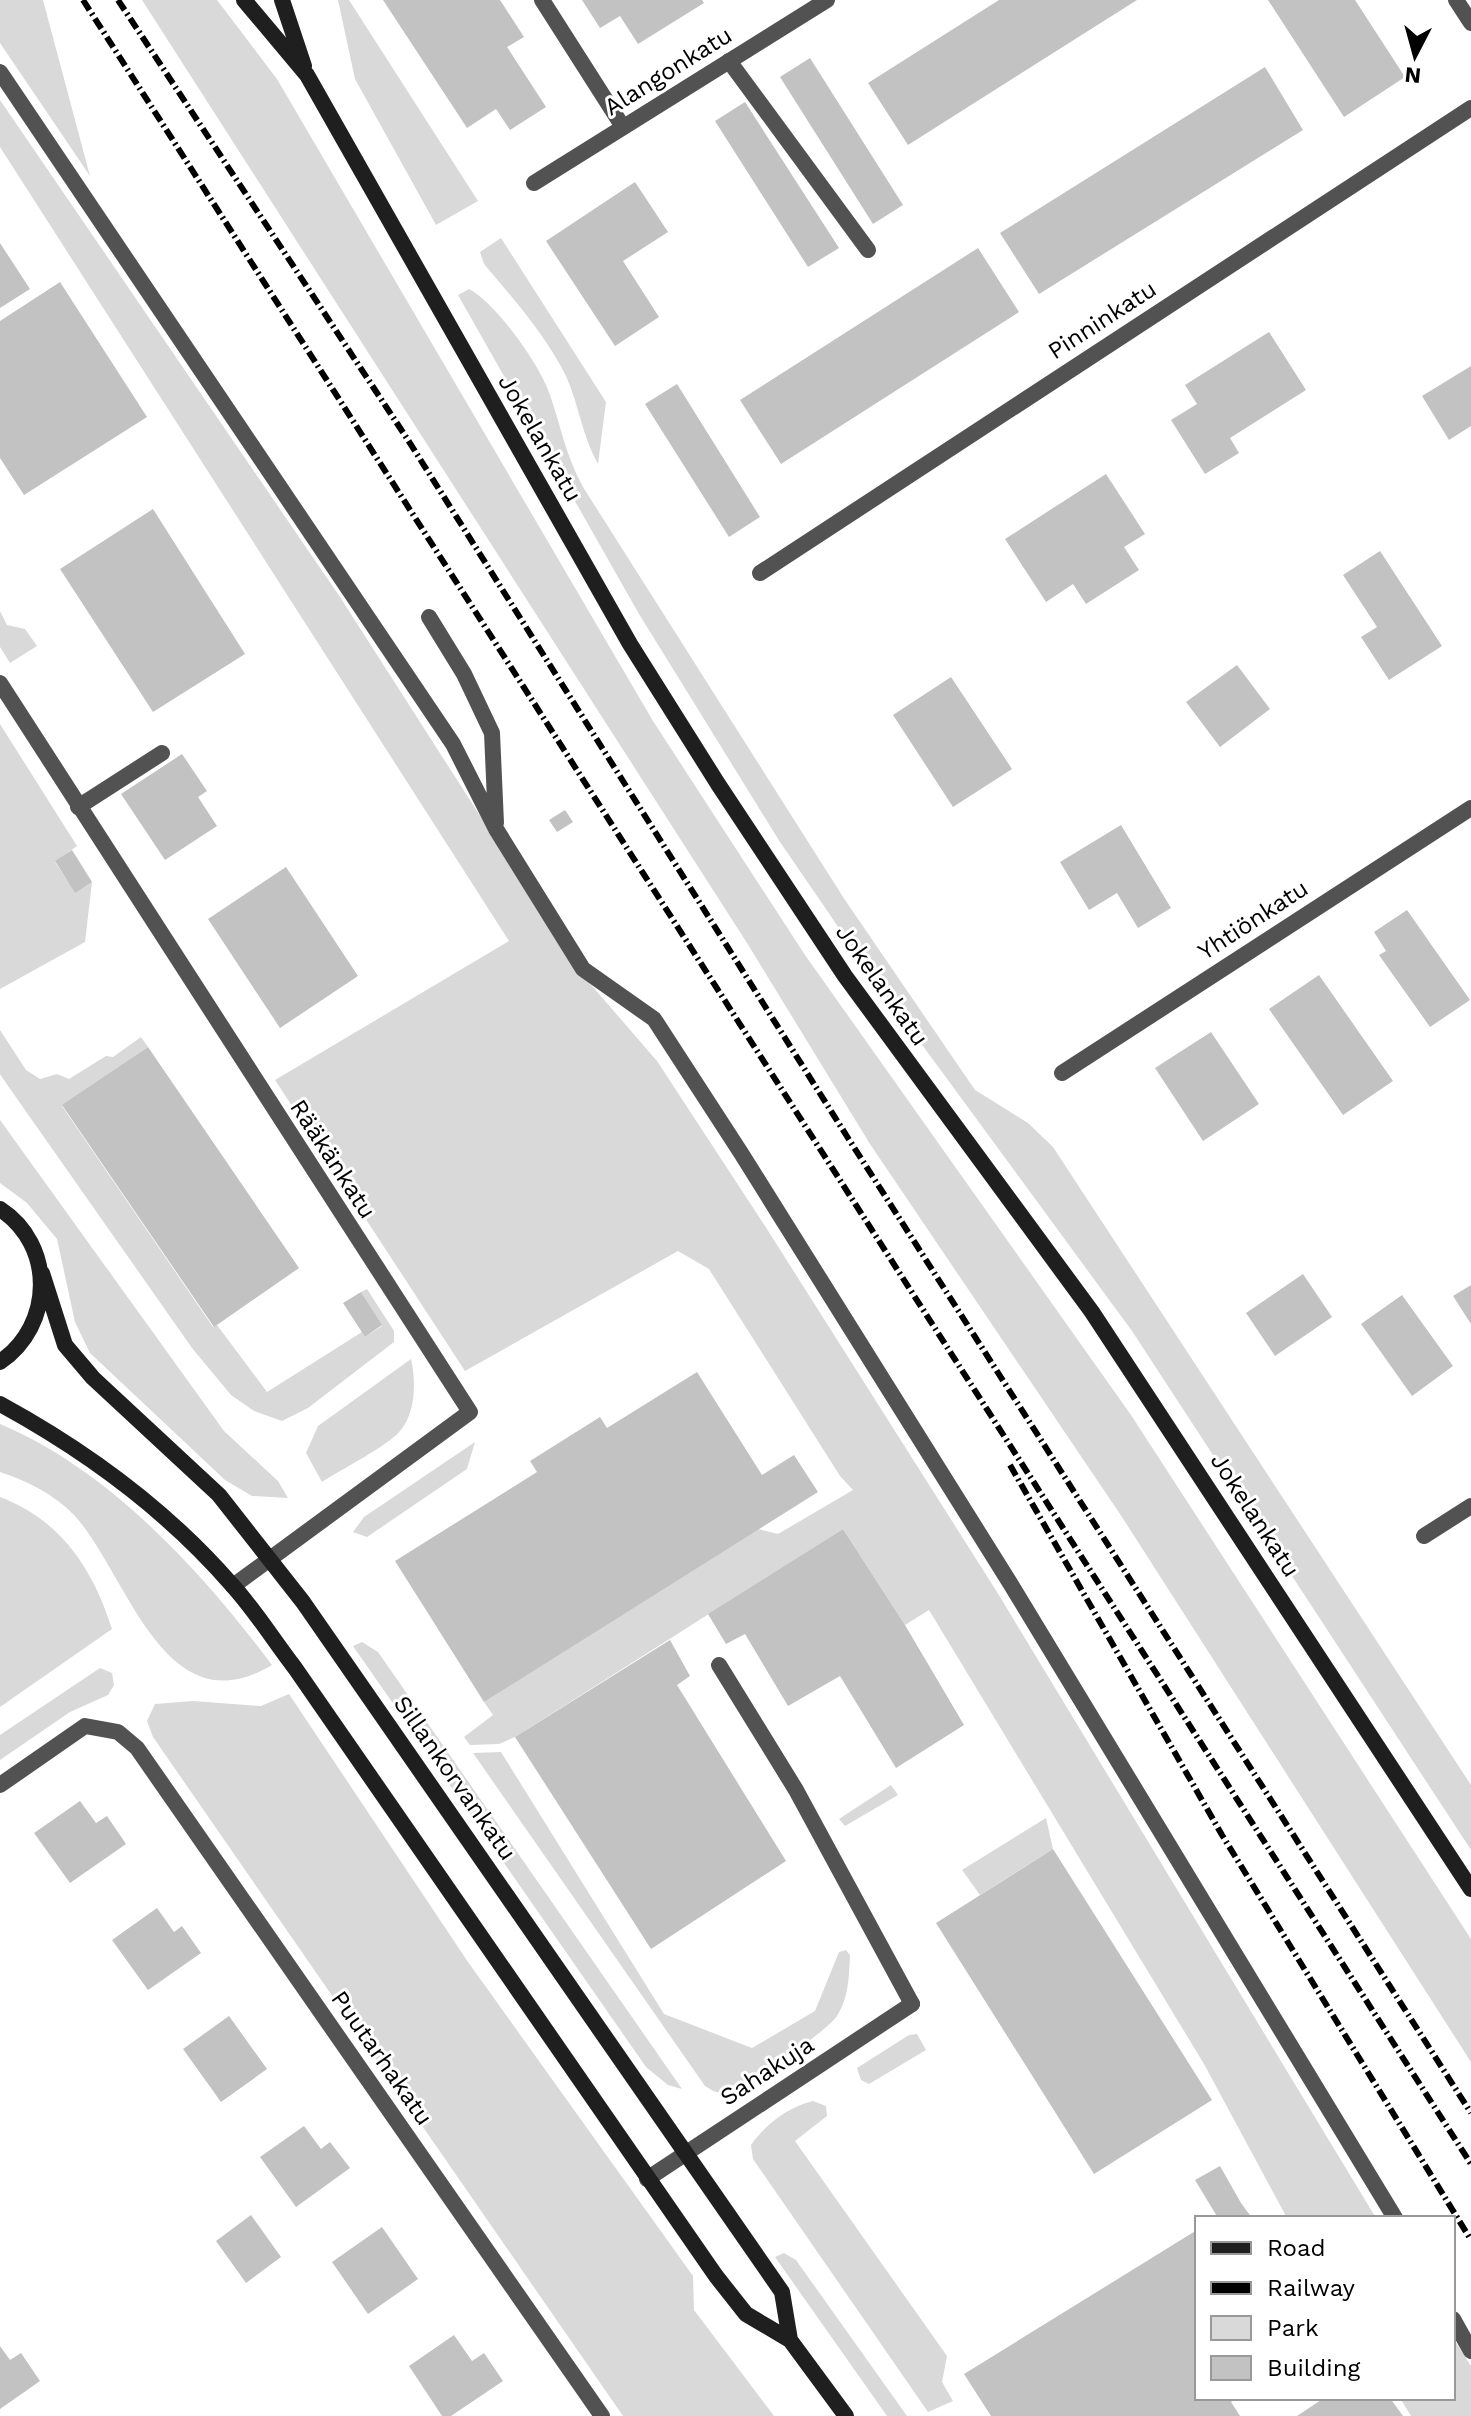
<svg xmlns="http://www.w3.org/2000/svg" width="1471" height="2416" viewBox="0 0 1471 2416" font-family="'Work Sans',sans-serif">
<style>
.green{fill:#d9d9d9}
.building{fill:#c2c2c2}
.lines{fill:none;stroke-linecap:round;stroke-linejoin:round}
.lane{stroke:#525252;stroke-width:16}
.street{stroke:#525252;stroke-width:16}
.secondary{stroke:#1f1f1f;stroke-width:16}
.rail{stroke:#000;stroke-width:6;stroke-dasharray:12 4 2 4;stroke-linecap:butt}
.labels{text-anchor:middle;stroke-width:6;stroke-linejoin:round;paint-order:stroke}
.street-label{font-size:24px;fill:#000;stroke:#fff}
</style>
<rect width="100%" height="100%" fill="#fff"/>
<path class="green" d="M0 0H43L90 176 0 43Z
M142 0H217L277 79 653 721 805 955 1131 1415 1471 1939V2062L1122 1517 870 1144 747 943Z
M338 0H349L478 201 436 225 355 79Z
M0 100 340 597 580 972 657 1061 765 1226 997 1592 1376 2218H1287L1204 2064 929 1610 905 1625 843 1529 515 1737 499 1744 470 1745 464 1737 493 1715 484 1702 758 1529 778 1534 853 1490 840 1476 709 1269 678 1251 465 1371 275 1080 509 941 0 147Z
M501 238 606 402 598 464C582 436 579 405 566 376 546 336 513 298 484 264L480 252Z
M469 289C496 303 540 365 550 395 561 427 566 456 583 487L845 900 975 1090 1028 1123 1053 1147 1471 1785V1850L1132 1331 876 982 780 842 639 614 458 295Z
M0 611 7 625 25 629 37 646 10 663 0 647Z
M0 724 77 846 55 862 75 892 92 882 85 942 0 989Z
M0 1030 26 1070 40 1079 57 1074 69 1079 106 1056 113 1057 141 1037 148 1047 62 1106 213 1327 217 1325 267 1392 362 1332 365 1337 382 1326 361 1292 367 1289 394 1331V1342L308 1408 282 1421 254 1411 231 1395 192 1348 6 1083 0 1074Z
M0 1120 224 1431 278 1481 288 1498 252 1496 225 1480 90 1353 75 1322 57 1239 27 1203 0 1183Z
M411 1359C416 1380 416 1413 400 1431 388 1446 340 1470 322 1482L306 1453 318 1426Z
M0 1424C110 1470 202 1572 272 1665 164 1730 128 1574 74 1515 54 1494 27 1481 0 1472Z
M475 1442 467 1469 367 1537 353 1532 364 1517Z
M0 1497C61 1520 93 1569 112 1629L0 1707Z
M362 1642 378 1652 682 2089 668 2085 646 2067 353 1646Z
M100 1668 112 1673 114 1685 108 1695 70 1712 0 1760V1735Z
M289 1694 468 1962 693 2276 694 2310 774 2416H623L153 1737 147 1721 155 1704 193 1701 261 1706Z
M501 1752 664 2014 752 2048 815 2011 839 1952 846 1950 850 1955C849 1976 849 1997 837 2016 825 2033 736 2096 716 2092 712 2091 709 2088 705 2086L473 1753Z
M891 1785 898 1795 845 1826 839 1819Z
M1046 1818 1053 1849 980 1895 962 1870Z
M917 2034 926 2050 869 2084 861 2080 857 2068 909 2035Z
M813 2101 826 2106 827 2116 795 2141 947 2356 942 2382 953 2401 928 2412 753 2159 751 2145C766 2124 788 2107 813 2101Z
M784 2253 796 2260 907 2416H887L775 2257Z
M1453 2338 1471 2366V2416H1411L1400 2398H1453Z"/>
<path class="building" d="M383 0H500L524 37 507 47 546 107 510 130 496 109 467 128Z
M582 0H702L704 3 638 44 620 16 600 28Z
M999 0H1137L908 145 868 83Z
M1268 0H1355L1405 77 1344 117Z
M810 58 903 205 873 224 780 77Z
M1265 67 1303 130 1039 294 1000 233Z
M745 102 839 248 808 267 715 121Z
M635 182 668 232 623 261 659 317 615 346 546 241Z
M0 243 30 289 0 308Z
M978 248 1019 312 781 464 740 400Z
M60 282 147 417 24 495 0 458V321Z
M1269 332 1306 390 1230 438 1239 453 1205 474 1171 420 1197 404 1185 385Z
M1471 366V426L1449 440 1422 396Z
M677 384 760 517 729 537 645 404Z
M1106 474 1145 534 1124 547 1139 570 1086 604 1073 584 1046 602 1005 539Z
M153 509 245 654 153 712 60 569Z
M1380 551 1442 646 1389 680 1361 637 1377 627 1343 575Z
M1237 665 1270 709 1220 747 1186 702Z
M951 677 1012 769 953 807 893 715Z
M182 754 207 791 198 797 217 826 165 860 121 794Z
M565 810 573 822 557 832 549 820Z
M1121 825 1171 908 1138 928 1117 893 1089 910 1060 862Z
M72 850 92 882 75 893 55 861Z
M286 867 358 976 280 1028 208 919Z
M1407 910 1470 1000 1430 1027 1379 955 1386 951 1374 932Z
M1319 975 1393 1081 1343 1115 1269 1009Z
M1211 1032 1259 1104 1203 1141 1155 1068Z
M148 1047 299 1268 214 1327 62 1105Z
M1303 1274 1332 1317 1275 1356 1246 1313Z
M1471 1285V1324L1453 1296Z
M361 1292 382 1325 365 1337 343 1303Z
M1402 1295 1453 1366 1412 1396 1361 1324Z
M697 1372 762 1475 794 1455 818 1492 484 1702 395 1561 537 1472 530 1461 600 1417 607 1428Z
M843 1529 905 1625 964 1725 896 1768 840 1676 788 1706 745 1634 726 1644 708 1614Z
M670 1640 690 1676 677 1685 786 1861 651 1949 515 1737Z
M80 1801 96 1823 107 1816 126 1844 70 1883 34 1833Z
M1053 1849 1212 2100 1094 2174 936 1923Z
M157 1908 174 1932 182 1926 201 1953 148 1990 112 1940Z
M229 2016 267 2069 221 2102 183 2049Z
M304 2126 321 2149 330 2142 350 2168 296 2207 260 2157Z
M1220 2166 1241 2203 1252 2218H1218L1195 2180Z
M251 2215 281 2257 246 2283 216 2241Z
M382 2227 418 2279 368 2314 332 2262Z
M1197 2230V2398H1238L1231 2402 1240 2416H991L964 2374Z
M454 2335 472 2361 484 2353 503 2381 451 2416H442L409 2366Z
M0 2346 10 2360 21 2353 40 2381 0 2409Z
M1324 2398H1390L1403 2416H1297Z"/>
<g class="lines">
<path class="lane" d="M542 0 623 127
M729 61 868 250
M0 72 453 744 496 829 583 969 654 1019 741 1153 1010 1583 1395 2218
M429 617 464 674 492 733 496 823
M78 807 162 753
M719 1665 796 1790 912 2004
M1453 2319 1471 2351"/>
<path class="street" d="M1456 0 1471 23
M534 183 827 0
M760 573 1471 108
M0 683 470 1412 233 1586
M1062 1073 1471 808
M1424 1536 1471 1506
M0 1785 85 1726 118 1732 137 1748 602 2416
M647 2179 912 2004"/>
<path class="secondary" d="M244 0 307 75 630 644 718 784 845 976 1092 1312 1471 1889
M282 0 304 66
M0 1209C55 1245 54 1325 0 1362
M42 1273 65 1345 93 1378 219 1495 303 1602 782 2292 790 2340
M0 1404C88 1452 166 1509 232 1585 255 1610 274 1641 295 1668L716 2276 746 2314 790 2340 846 2416"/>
<path class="rail" d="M83 0 1471 2164
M118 0 408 440 848 1138 1471 2113
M1010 1465 1222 1835 1471 2240"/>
</g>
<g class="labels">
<g class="street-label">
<text transform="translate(668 71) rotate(-32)" y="8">Alangonkatu</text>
<text transform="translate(1102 320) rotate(-33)" y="8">Pinninkatu</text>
<text transform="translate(540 438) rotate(60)" y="8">Jokelankatu</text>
<text transform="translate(1253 920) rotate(-33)" y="8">Yhtiönkatu</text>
<text transform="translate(882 985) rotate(55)" y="8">Jokelankatu</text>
<text transform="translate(333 1159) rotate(57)" y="8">Rääkänkatu</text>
<text transform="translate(1255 1515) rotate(57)" y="8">Jokelankatu</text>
<text transform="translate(455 1778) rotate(55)" y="8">Sillankorvankatu</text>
<text transform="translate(382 2058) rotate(55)" y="8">Puutarhakatu</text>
<text transform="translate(767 2071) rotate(-33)" y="8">Sahakuja</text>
</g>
</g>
<rect x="1195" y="2216" width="260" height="184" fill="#ffffff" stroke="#999999" stroke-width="2"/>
<rect x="1211" y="2242" width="40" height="12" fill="#1f1f1f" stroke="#999999" stroke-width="2"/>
<text x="1267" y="2256" font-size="24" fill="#000000">Road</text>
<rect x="1211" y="2282" width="40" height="12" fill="#000000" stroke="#999999" stroke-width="2"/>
<text x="1267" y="2296" font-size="24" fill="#000000">Railway</text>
<rect x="1211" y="2316" width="40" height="24" fill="#d9d9d9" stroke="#999999" stroke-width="2"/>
<text x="1267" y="2336" font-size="24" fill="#000000">Park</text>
<rect x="1211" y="2356" width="40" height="24" fill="#c2c2c2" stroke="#999999" stroke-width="2"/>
<text x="1267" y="2376" font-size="24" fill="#000000">Building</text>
<g transform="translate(1415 56) rotate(186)" stroke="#ffffff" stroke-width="6" paint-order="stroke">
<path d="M0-6L14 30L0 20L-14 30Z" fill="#000000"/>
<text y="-12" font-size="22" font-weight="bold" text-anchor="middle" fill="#000000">N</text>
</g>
</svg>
